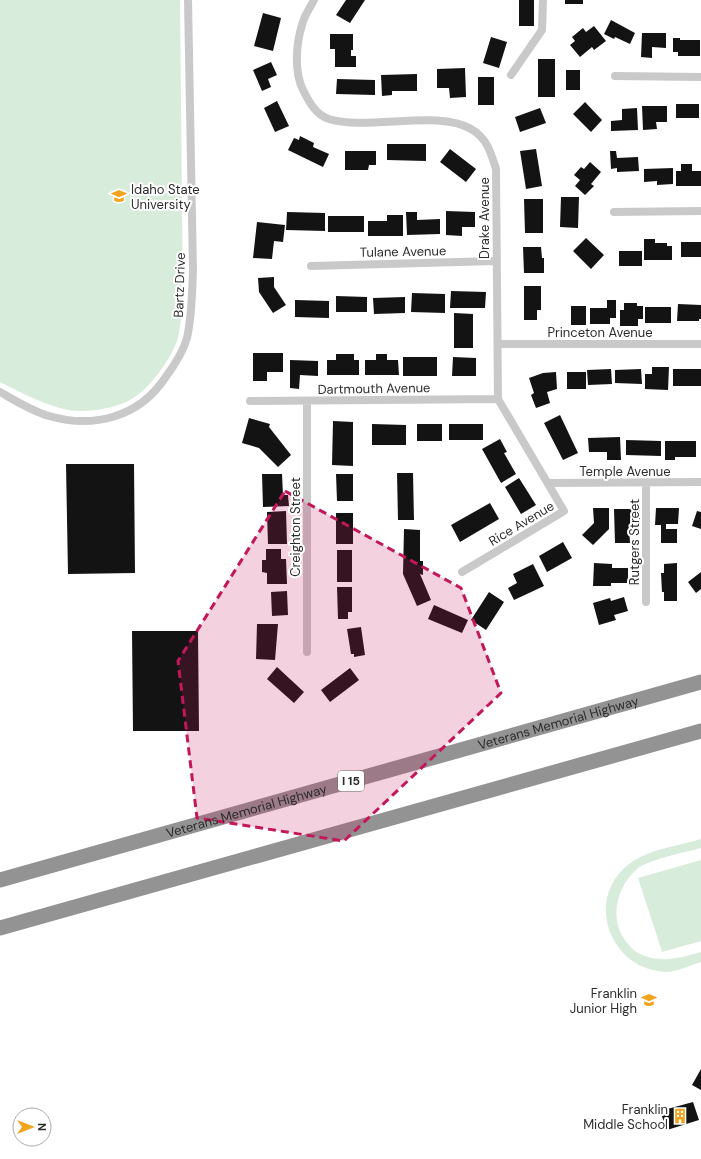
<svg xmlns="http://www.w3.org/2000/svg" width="701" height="1159" viewBox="0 0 701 1159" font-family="'DM Sans',sans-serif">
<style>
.green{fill:#d8ecdb}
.building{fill:#131313}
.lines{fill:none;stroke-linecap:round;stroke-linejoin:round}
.street{stroke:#c9c9c9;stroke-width:8}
.highway{stroke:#939393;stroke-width:15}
.marked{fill:#c2185b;fill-opacity:0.2;stroke:#c2185b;stroke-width:3;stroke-dasharray:8 5;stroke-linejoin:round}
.labels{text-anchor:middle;stroke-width:4;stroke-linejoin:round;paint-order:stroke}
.shield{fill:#fff;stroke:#6b6b6b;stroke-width:1}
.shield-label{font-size:12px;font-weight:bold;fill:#2c2c2c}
.poi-label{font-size:13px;fill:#2c2c2c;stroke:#fff;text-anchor:end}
.street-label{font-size:13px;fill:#2c2c2c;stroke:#fff}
</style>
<rect width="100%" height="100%" fill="#fff"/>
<path class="green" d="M0 0H180L183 307C181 317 180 328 178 338 172 358 148 392 128 401 111 409 87 413 68 410 44 405 22 393 0 382Z
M701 839V848C686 852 647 860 637 869 615 888 608 923 629 945 632 948 635 952 638 953 659 964 680 958 701 952V962C690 965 677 972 666 972 609 970 584 898 629 864 649 849 678 846 701 839Z
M701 860V941L662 952 638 878Z"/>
<path class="building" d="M346 0H365L350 23 336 15Z
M519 0H534V26H519Z
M565 0H583V4H565Z
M263 13 281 18 273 51 254 46Z
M611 20 635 33 630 44 615 37 614 39 604 34Z
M594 26 606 41 594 50 592 47 580 57 570 45 575 41 572 37 583 28 586 32Z
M642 33H666V48L652 47V58L641 57Z
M330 34H353V50H351V56H356V67H335V49H330Z
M491 37 507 42 499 68 483 63Z
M673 38H680V40H700V56H678V52H673Z
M538 59H555V97H538Z
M271 62 277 75 268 79 271 87 262 91 253 70Z
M465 68 466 97 450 98 449 88H437V69Z
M566 70H580V90H566Z
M417 74V91H392V95L382 96 381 75Z
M478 77H494V105H478Z
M337 79 375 80V95L336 94Z
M277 101 289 126 275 132 264 108Z
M585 102 602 120 591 132 573 114Z
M676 104H699V118H676Z
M642 106H667V122H656L657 129 643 130Z
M540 108 546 123 520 132 515 117Z
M637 108 638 130 611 131V121L622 120V109Z
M300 136 314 143 313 147 329 154 323 167 288 150 294 138 299 140Z
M387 144H426V161L387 160Z
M450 149 476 169 466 182 440 162Z
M536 149 542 186 526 189 520 151Z
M345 151H376V165H369L368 170H345Z
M610 151H616L617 158 638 157 639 171 617 172V168L611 169Z
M590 162 601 172 591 184 594 186 585 195 575 186 580 180 574 175 581 167 584 169Z
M681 164H692V171H701V186H676V171H681Z
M673 168V184L657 185V181L644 182V169Z
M561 197H579L578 228 560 227Z
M524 199H543V233H525Z
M446 211 475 212V227H462V236L446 235Z
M287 212 325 213V231L286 230Z
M406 212H417V220L440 219V234L407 235Z
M387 215H403V236H368V221H387Z
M328 216H364V232H328Z
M257 222 285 225 283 242 274 241 272 259 253 258Z
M586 238 604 255 591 269 573 251Z
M644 239H655V243H667V246H672V260H644Z
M681 242H701V257H681Z
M523 247H541L542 258H544V273H524Z
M619 251H642V266H619Z
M274 277V287L286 305 273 313 259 292 258 278Z
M524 286H541V310H537V320H524Z
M451 291 486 292 485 308H450Z
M412 293 445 294V313L411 312Z
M336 296 367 297V312H336Z
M405 297V313L374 314 373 298Z
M295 300 329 301V318L295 317Z
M607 300H616V318H610V324H590V308H607Z
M624 303H637V306H643V319H638V326H620V310H624Z
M678 304 701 305V319H699V321H677Z
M571 306H586V325H571Z
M645 307H671V323H645Z
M454 313 473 314V348H454Z
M253 353H283V372H267V381H253Z
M336 354H354V360H359V375H327V360H336Z
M376 354H387V360H398L399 375H365V360H376Z
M403 357H437V376H403Z
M453 357 476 358V376H452Z
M290 360 318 361V376L300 375 299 389 290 388Z
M652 367H669L668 390 645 389V374H652Z
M611 369 612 384 588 385 587 370Z
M641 369 642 384 615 383V370Z
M673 369H701V386H673Z
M556 372 557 389 547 392 550 403 536 408 531 395 534 393 529 378 543 373Z
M567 372H586V389H567Z
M560 415 578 453 563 460 544 423Z
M249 418 270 424 269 427 291 455 278 467 259 448 242 443Z
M333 421 353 422V466L332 465Z
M372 424 406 425V445H372Z
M417 424H442V441H417Z
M449 424H483V440H449Z
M620 437 621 460H607V452H589L588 438Z
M500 439 507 452 504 453 516 474 501 483 482 449Z
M626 440 661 441V456L626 455Z
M665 441H696V457H675V460H665Z
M66 464H134L135 573 68 574Z
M397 473H413L414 520H398Z
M262 474H282L283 495H288L289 506 263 507Z
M336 474H353V501H337Z
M519 478 536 505 521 514 505 487Z
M490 503 499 519 460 542 451 525Z
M593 508H609V529L593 545 582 535 594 523Z
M656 508H679L678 524H666V529H677V543H661V525H655Z
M614 509H640V525H629L630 543H615Z
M286 511 287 544H268L267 512Z
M697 511 701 512V529L692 526Z
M336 513H353V544H336Z
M404 529 420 530V561H423V575L420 574 431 600 417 606 403 574Z
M563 542 572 558 547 572 539 556Z
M266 549H281V559H286L287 584H267V573L262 572V560H266Z
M337 550H352V582H337Z
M594 563 612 564V568H628V583H611V586H593Z
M677 563V601H664V592H662L661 573H664V564Z
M533 564 544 586 514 600 508 588 517 583 513 574Z
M701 572V589L696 593 688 582Z
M337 587H352V612H348V619H338Z
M287 591 288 615 272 616 271 592Z
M489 592 504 602 486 630 471 620Z
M624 597 628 611 614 615 616 620 599 625 593 603 610 598 611 601Z
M434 605 468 620 462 633 428 619Z
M257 624H278L275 660 256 659Z
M361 627 365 655 354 657V654H351L347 629Z
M132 631H198L199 731H133Z
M277 667 304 692 294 703 267 679Z
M350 668 359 680 330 702 321 690Z
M701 1069V1090L692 1085Z
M693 1102 699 1120 667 1130 660 1111Z"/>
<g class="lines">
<path class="street" d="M314 0C310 8 304 16 302 25 296 44 294 72 303 90 309 102 316 115 329 119 367 131 439 109 471 129 487 138 491 153 496 169L498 399 564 511 462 572
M511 75 542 30 543 0
M615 76 701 77
M614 212 701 211
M311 266 496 261
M498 344H701
M0 392C16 401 32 411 49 416 94 429 139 417 165 378 174 366 183 352 187 338 192 316 192 293 193 271L188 0
M250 401 498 399
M307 401V652
M549 483 701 482
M646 602V483"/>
<g class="highway">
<path id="s1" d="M0 880 701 682"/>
<path d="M0 928 701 731"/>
</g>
</g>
<path class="marked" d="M285 491 461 588 501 693 344 841 197 818 178 661Z"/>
<defs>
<g id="university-bare" transform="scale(1.2)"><path d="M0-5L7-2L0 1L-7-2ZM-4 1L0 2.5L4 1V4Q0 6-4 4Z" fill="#f3a41f" stroke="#fff" stroke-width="2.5" paint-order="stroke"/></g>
<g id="school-bare" transform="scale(1.2)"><path d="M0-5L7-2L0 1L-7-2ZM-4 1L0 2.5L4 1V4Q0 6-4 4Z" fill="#f3a41f" stroke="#fff" stroke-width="2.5" paint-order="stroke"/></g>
<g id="building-bare" transform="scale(1.2)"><path d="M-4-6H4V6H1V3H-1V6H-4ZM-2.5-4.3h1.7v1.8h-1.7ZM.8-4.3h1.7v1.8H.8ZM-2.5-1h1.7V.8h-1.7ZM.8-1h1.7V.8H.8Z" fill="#f3a41f" stroke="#fff" stroke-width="2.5" paint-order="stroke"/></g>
</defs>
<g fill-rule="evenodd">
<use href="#university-bare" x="119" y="196"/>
<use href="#school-bare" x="649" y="1000"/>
<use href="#building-bare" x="680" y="1116"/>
</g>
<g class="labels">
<rect class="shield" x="338" y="771" width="26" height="20" rx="3"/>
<g class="shield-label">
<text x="351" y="785">I 15</text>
</g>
<g class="poi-label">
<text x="131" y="194" text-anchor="start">Idaho State<tspan x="131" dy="15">University</tspan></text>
<text x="637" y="998">Franklin<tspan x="637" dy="15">Junior High</tspan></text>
<text x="668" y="1114">Franklin<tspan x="668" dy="15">Middle School</tspan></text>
</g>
<g class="street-label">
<text transform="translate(484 218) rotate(-90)" y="5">Drake Avenue</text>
<text transform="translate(403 251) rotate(-1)" y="5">Tulane Avenue</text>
<text transform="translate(179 285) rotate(-88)" y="5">Bartz Drive</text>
<text x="600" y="337">Princeton Avenue</text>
<text transform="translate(374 388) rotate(-1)" y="5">Dartmouth Avenue</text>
<text x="625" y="476">Temple Avenue</text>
<text transform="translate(521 523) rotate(-31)" y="5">Rice Avenue</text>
<text transform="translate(295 527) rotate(-90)" y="5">Creighton Street</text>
<text transform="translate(634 542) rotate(-90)" y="5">Rutgers Street</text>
<text dy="5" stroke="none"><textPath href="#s1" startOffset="580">Veterans Memorial Highway</textPath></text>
<text dy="5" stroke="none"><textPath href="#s1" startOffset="256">Veterans Memorial Highway</textPath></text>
</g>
</g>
<g transform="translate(32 1127) rotate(90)"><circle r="19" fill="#ffffff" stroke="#ababab"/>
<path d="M0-3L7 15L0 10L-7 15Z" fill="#f3a41f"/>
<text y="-6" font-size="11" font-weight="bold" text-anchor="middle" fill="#2c2c2c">N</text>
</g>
</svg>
